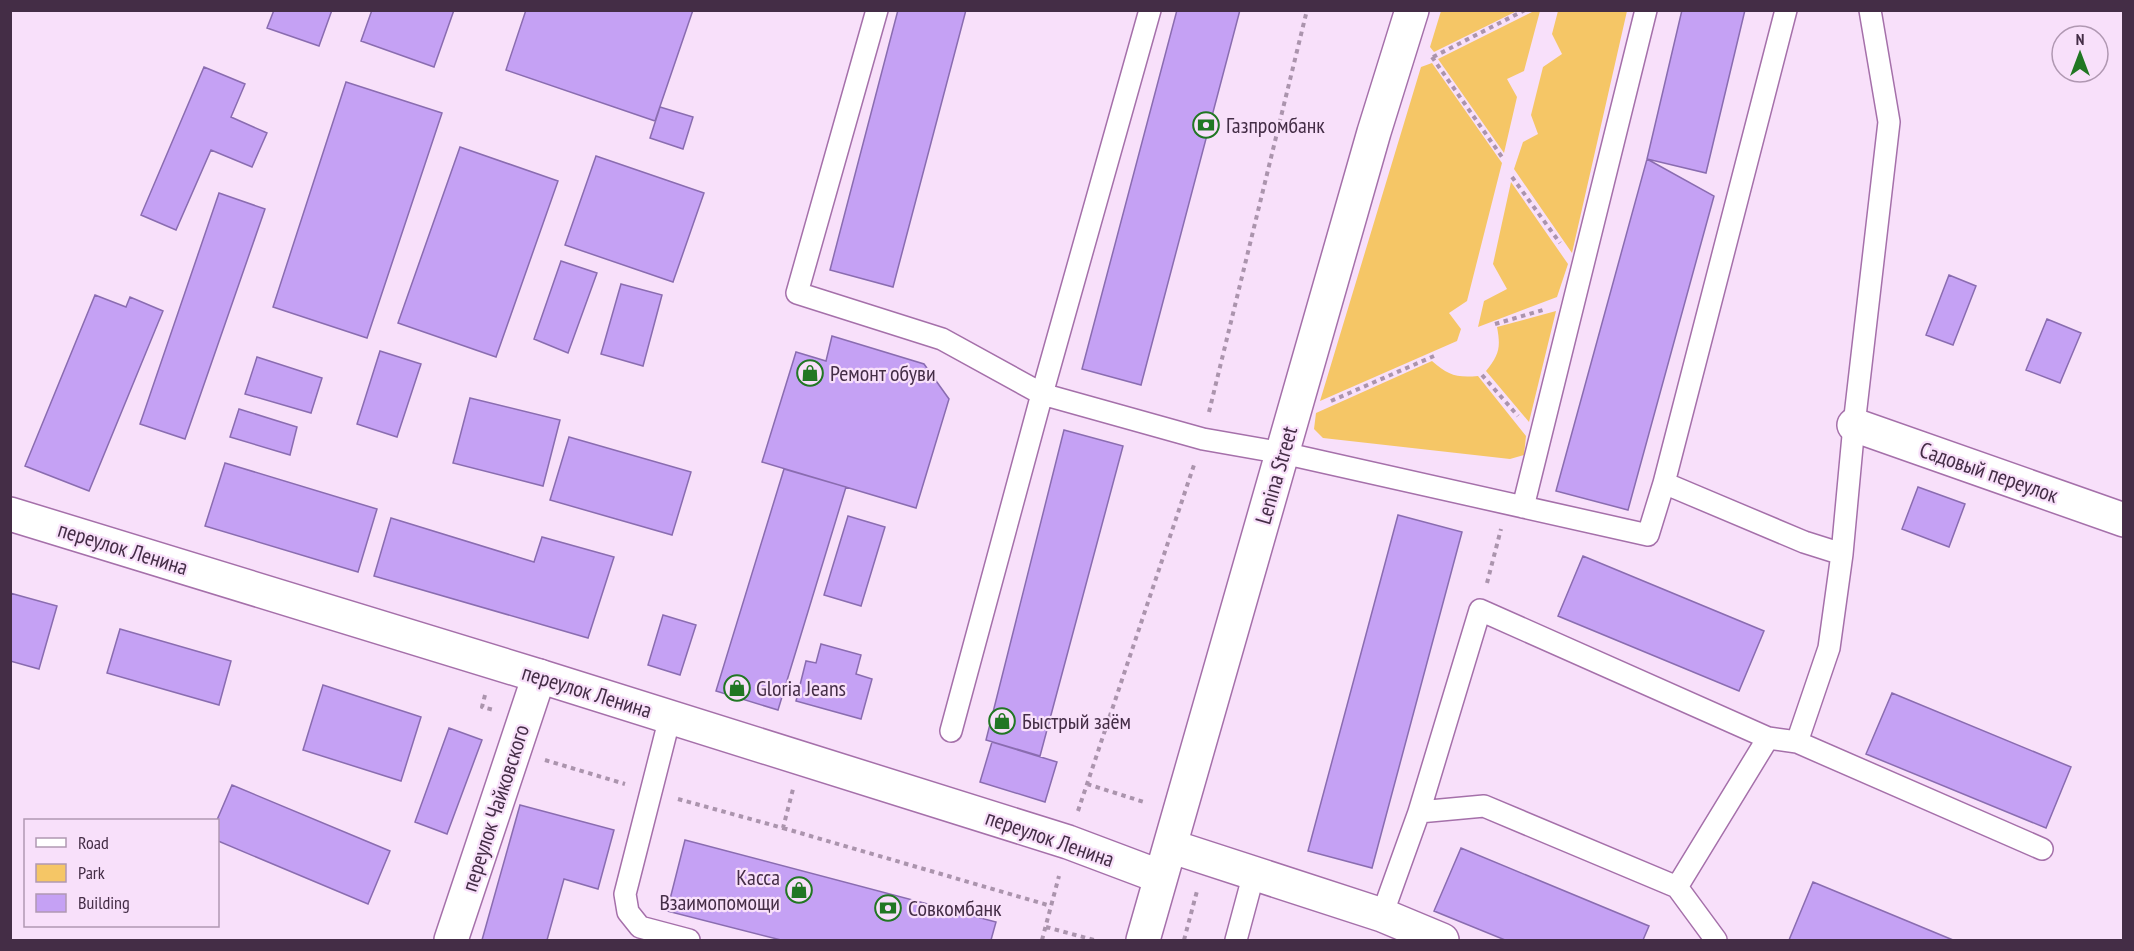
<svg xmlns="http://www.w3.org/2000/svg" width="2134" height="951" viewBox="0 0 2134 951" font-family="'PT Sans Narrow',sans-serif">
<style>
.green{fill:#f5c666}
.building{fill:#c5a1f4;stroke:#8a6cb0;stroke-width:1.5}
.lines{fill:none;stroke-linecap:round;stroke-linejoin:round}
.service-casing{stroke:#a570aa;stroke-width:24}
.minor-casing{stroke:#a570aa;stroke-width:36}
.tertiary-casing{stroke:#a570aa;stroke-width:36}
.path{stroke:#ab94ad;stroke-width:4;stroke-dasharray:4.5 4.5;stroke-linecap:butt}
.service{stroke:#fff;stroke-width:21}
.minor{stroke:#fff;stroke-width:33}
.tertiary{stroke:#fff;stroke-width:33}
.labels{text-anchor:middle;stroke-width:4.5;stroke-linejoin:round;paint-order:stroke}
.poi-label{font-size:22px;fill:#442d46;stroke:#f8e0fa;text-anchor:start}
.street-label{font-size:22px;fill:#442d46;stroke:#f8e0fa}
</style>
<rect width="100%" height="100%" fill="#f8e0fa"/>
<path class="green" d="M1536 10 1540 11 1524 71 1507 79 1517 97 1504 153 1438 59Z
M1441 11V10L1517 11 1434 52 1430 47Z
M1558 11H1627L1572 253 1514 169 1523 142 1538 134 1531 115 1543 67 1562 54 1552 34Z
M1432 63 1502 163 1467 301 1449 313 1461 329 1457 341 1320 401 1421 67Z
M1511 182 1568 264 1557 297 1478 327 1484 301 1507 289 1493 264Z
M1556 311 1529 422 1486 371C1499 355 1501 348 1497 327Z
M1432 361C1448 375 1456 378 1478 376L1526 436 1524 455 1510 459 1323 438 1314 429 1316 413Z"/>
<path class="building" d="M274 10H332L319 46 267 28Z
M372 10H454L434 67 361 41Z
M526 10H693L655 121 506 70Z
M898 10H966L893 287 830 270Z
M1177 10H1240L1141 385 1082 369Z
M1682 10H1745L1706 173 1647 159Z
M204 67 245 84 231 117 267 133 252 167 211 150 176 230 141 215Z
M346 82 442 113 367 338 273 307Z
M660 107 693 117 683 149 650 138Z
M460 147 558 181 496 357 398 323Z
M596 156 704 193 673 282 565 245Z
M1647 159 1714 196 1628 510 1556 491Z
M219 193 265 209 185 439 140 424Z
M561 261 597 273 568 353 534 339Z
M1949 275 1976 286 1953 345 1926 335Z
M621 284 662 295 643 366 601 354Z
M95 295 126 307 130 297 163 311 89 491 25 466Z
M2047 319 2081 333 2060 383 2026 370Z
M832 336 924 364 949 399 916 508 762 462 796 352 826 361Z
M380 351 421 364 397 437 357 424Z
M257 357 322 378 311 413 245 394Z
M470 398 560 420 543 486 453 463Z
M239 409 297 427 290 455 230 437Z
M1064 430 1123 446 1040 756 986 740Z
M569 437 691 472 672 535 550 500Z
M225 463 377 509 358 572 205 526Z
M784 469 846 487 778 710 716 691Z
M1918 487 1965 504 1949 547 1902 529Z
M1398 515 1462 532 1372 868 1308 851Z
M848 516 885 527 861 606 824 595Z
M391 518 534 562 542 537 614 557 588 638 374 576Z
M1583 556 1764 631 1739 691 1558 616Z
M10 593 57 606 39 669 10 661Z
M663 615 696 625 680 675 648 665Z
M120 629 231 661 219 705 107 673Z
M821 644 861 655 856 674 872 679 861 719 796 701 806 661 816 663Z
M323 685 421 717 401 781 303 750Z
M1892 693 2071 767 2046 828 1866 754Z
M449 728 482 740 447 834 415 822Z
M992 742 1057 762 1045 802 980 782Z
M232 785 390 851 368 904 218 841 217 820Z
M520 805 614 830 598 889 564 879 547 940H482Z
M685 840 996 922 991 940H781L667 911Z
M1461 848 1649 926 1643 940H1505L1434 911Z
M1813 882 1953 940H1789Z"/>
<g class="lines">
<g class="service-casing">
<path id="service" d="M877 10 797 293 942 339 1042 394 1203 439 1283 453 1648 535 1664 483
M1786 10 1664 483 1804 542 1842 554
M1523 507 1646 10
M670 717 625 894 628 912 640 927 689 940
M951 731 1042 394 1150 10
M1797 742 2042 849
M1419 812 1484 806 1677 887
M1382 915 1419 812 1480 610 1768 738
M1236 940 1254 873
M1716 940 1677 887 1768 738 1797 742 1829 648 1842 554 1854 425 1889 122 1870 10"/>
</g>
<g class="minor-casing">
<path id="minor" d="M1854 425 2124 520
M451 940 539 676"/>
</g>
<g class="tertiary-casing">
<path id="tertiary" d="M10 514 539 676 1068 842 1161 877
M1170 846 1382 915 1442 940
M1143 940 1374 132 1412 10"/>
</g>
<path class="path" d="M1432 57 1502 157
M1433 57 1525 10
M1512 177 1560 243
M1495 324 1543 310
M1482 375 1518 416
M1331 401 1434 356
M1209 412 1307 10
M1487 583 1501 529
M485 695 482 707 494 710
M545 760 625 784
M1087 784 1147 803
M678 799 783 828 793 789
M1078 811 1194 465
M783 828 1051 906
M1046 927 1094 940
M1042 940 1059 876
M1184 940 1197 891"/>
<use href="#service" class="service"/>
<use href="#minor" class="minor"/>
<use href="#tertiary" class="tertiary"/>
</g>
<defs>
<g id="bank-ring" transform="scale(1.35)"><circle r="9.5" fill="#f8e0fa" stroke="#217723" stroke-width="1.5"/><path d="M-6-4H6V4H-6ZM0-2.3a2.3 2.3 0 1 0 0 4.6a2.3 2.3 0 1 0 0-4.6Z" fill="#217723"/></g>
<g id="shop-ring" transform="scale(1.35)"><circle r="9.5" fill="#f8e0fa" stroke="#217723" stroke-width="1.5"/><path d="M-5-2.5h2.3a2.7 3.5 0 0 1 5.4 0H5L5.5 6h-11ZM-1.5-2.5h3a1.5 2.3 0 0 0-3 0Z" fill="#217723"/></g>
</defs>
<g fill-rule="evenodd">
<use href="#bank-ring" x="1206" y="125"/>
<use href="#shop-ring" x="810" y="373"/>
<use href="#shop-ring" x="737" y="688"/>
<use href="#shop-ring" x="1002" y="721"/>
<use href="#shop-ring" x="799" y="890"/>
<use href="#bank-ring" x="888" y="908"/>
</g>
<g class="labels">
<g class="poi-label">
<text x="1226" y="133">Газпромбанк</text>
<text x="830" y="381">Ремонт обуви</text>
<text x="756" y="696">Gloria Jeans</text>
<text x="1022" y="729">Быстрый заём</text>
<text x="780" y="885" text-anchor="end">Касса<tspan x="780" dy="25">Взаимопомощи</tspan></text>
<text x="908" y="916">Совкомбанк</text>
</g>
<g class="street-label">
<text transform="translate(1989 472) rotate(19)" y="8">Садовый переулок</text>
<text transform="translate(1276 475) rotate(-74)" y="8">Lenina Street</text>
<text transform="translate(123 548) rotate(17)" y="8">переулок Ленина</text>
<text transform="translate(587 691) rotate(17)" y="8">переулок Ленина</text>
<text transform="translate(495 808) rotate(-72)" y="8">переулок Чайковского</text>
<text transform="translate(1050 838) rotate(19)" y="8">переулок Ленина</text>
</g>
</g>
<rect width="2134" height="951" fill="none" stroke="#442d46" stroke-width="24"/>
<rect x="24" y="819" width="195" height="108" fill="#f8e0fa" stroke="#b098b2" stroke-width="1.5"/>
<rect x="36" y="838" width="30" height="9" fill="#ffffff" stroke="#b098b2" stroke-width="1.5"/>
<text x="78" y="849" font-size="18" fill="#442d46">Road</text>
<rect x="36" y="864" width="30" height="18" fill="#f5c666" stroke="#b098b2" stroke-width="1.5"/>
<text x="78" y="879" font-size="18" fill="#442d46">Park</text>
<rect x="36" y="894" width="30" height="18" fill="#c5a1f4" stroke="#b098b2" stroke-width="1.5"/>
<text x="78" y="909" font-size="18" fill="#442d46">Building</text>
<g transform="translate(2080 54)"><circle r="28" fill="#f8e0fa" stroke="#b098b2" stroke-width="1.5"/>
<path d="M0-4.5L10 22L0 15L-10 22Z" fill="#217723"/>
<text y="-9" font-size="16" font-weight="bold" text-anchor="middle" fill="#442d46">N</text>
</g>
</svg>
